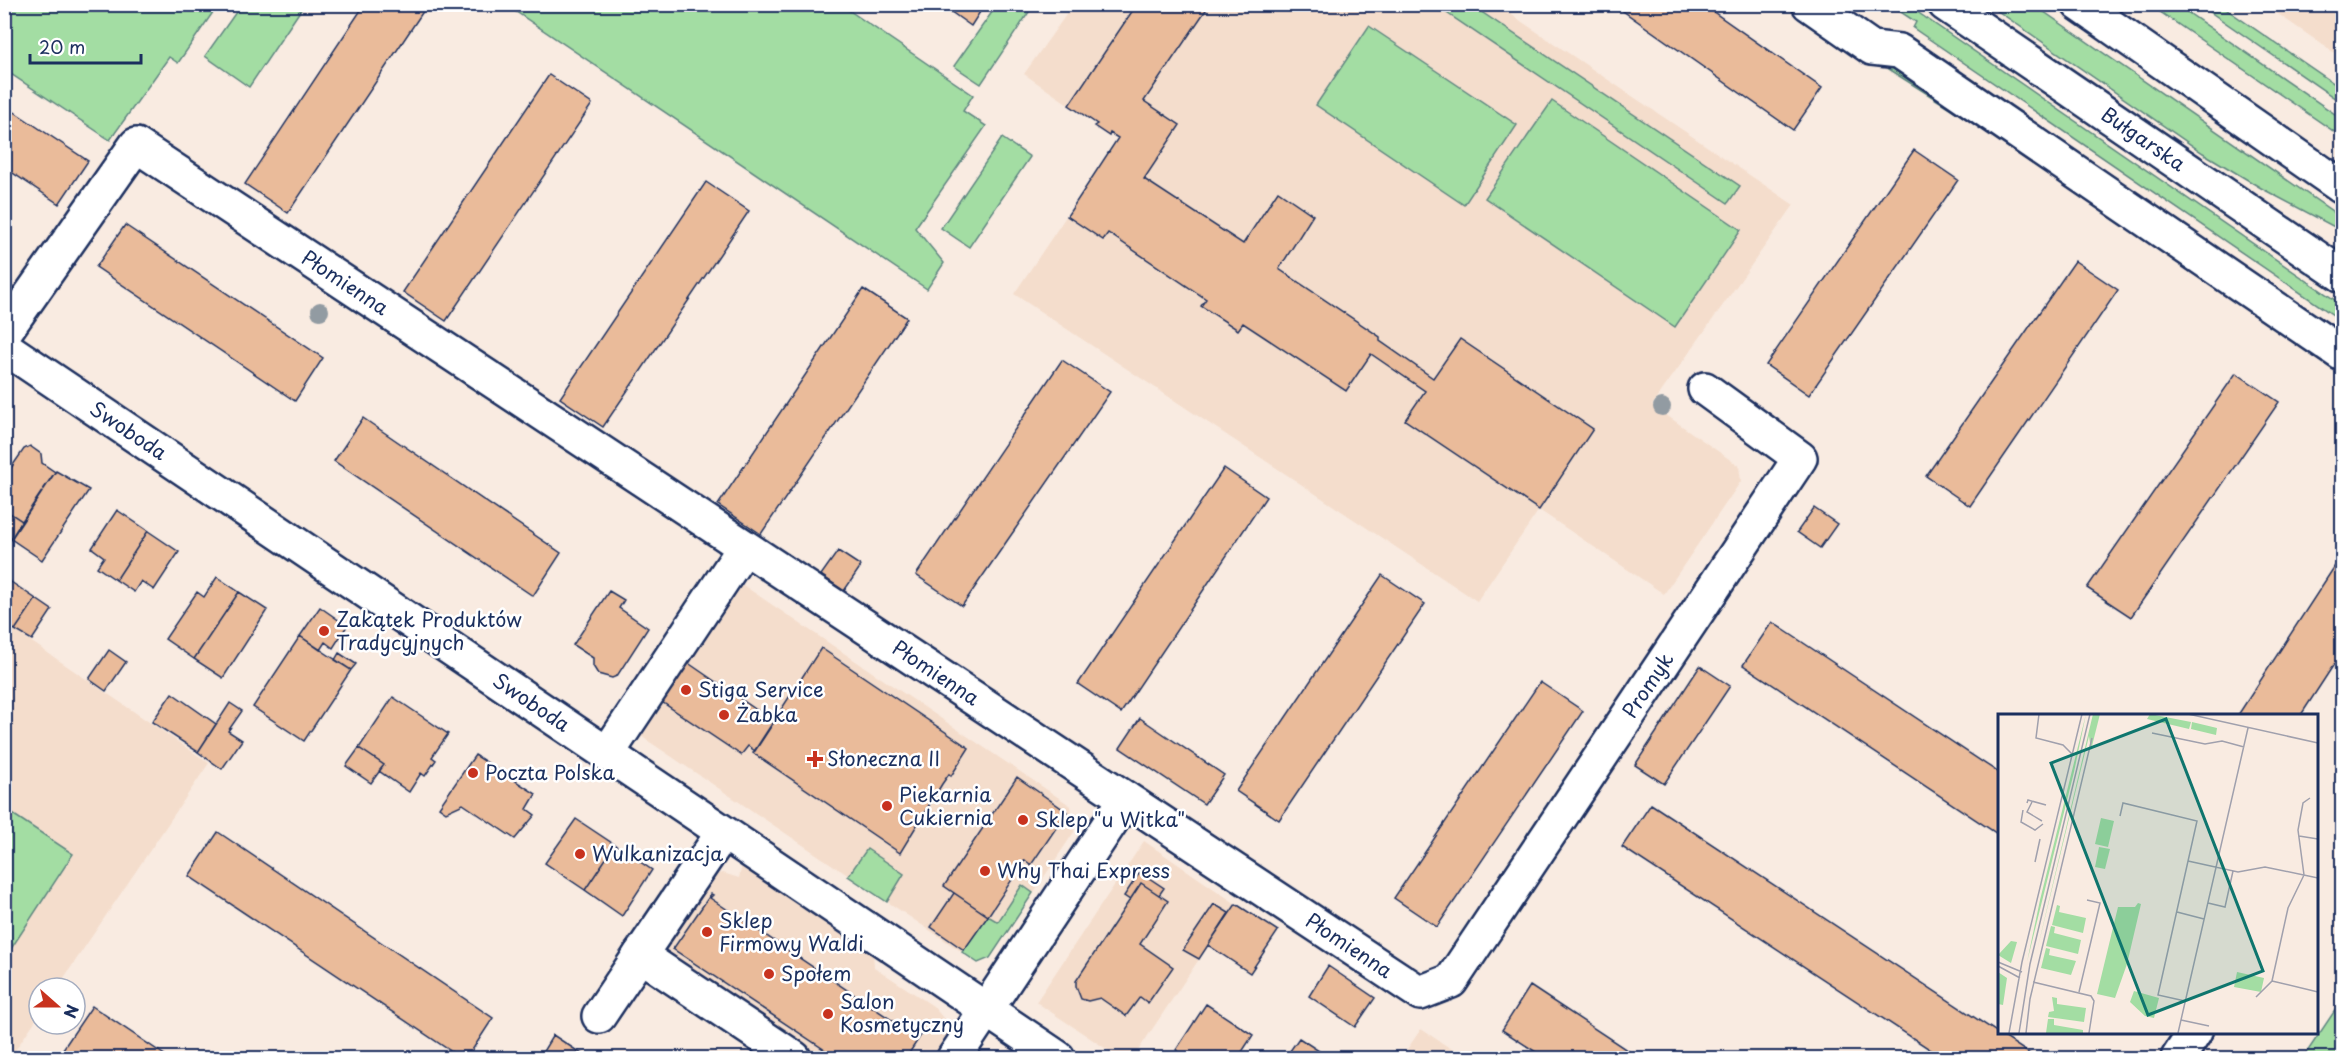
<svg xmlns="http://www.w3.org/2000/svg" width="2347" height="1063" viewBox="0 0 2347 1063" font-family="'Playpen Sans',sans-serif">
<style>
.built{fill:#f4ddcc}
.green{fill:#a3dda3;stroke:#5f8680;stroke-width:1.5}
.building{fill:#eabb9a;stroke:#1b2f5e;stroke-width:1.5}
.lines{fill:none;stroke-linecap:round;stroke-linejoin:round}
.minor-casing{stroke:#1b2f5e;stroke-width:38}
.minor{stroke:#fff;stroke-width:33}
.tree{fill:#929ba2}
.poi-dot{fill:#c8321e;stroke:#fff;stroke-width:2}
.labels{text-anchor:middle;stroke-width:5;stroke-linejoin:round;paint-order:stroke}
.street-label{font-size:20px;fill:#1b2f5e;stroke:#fff}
.poi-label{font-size:20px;fill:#1b2f5e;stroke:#fff;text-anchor:start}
.inset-road{fill:none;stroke:#a0a0ad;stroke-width:1.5}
.view{fill:#0f766e;fill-opacity:0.15;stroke:#0f766e;stroke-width:3}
.inset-edge{fill:none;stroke:#1b2f5e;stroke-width:3}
</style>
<rect width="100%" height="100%" fill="#f9ebe1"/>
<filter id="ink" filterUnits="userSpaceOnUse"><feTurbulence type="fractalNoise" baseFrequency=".0167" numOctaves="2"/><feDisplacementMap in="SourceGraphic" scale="12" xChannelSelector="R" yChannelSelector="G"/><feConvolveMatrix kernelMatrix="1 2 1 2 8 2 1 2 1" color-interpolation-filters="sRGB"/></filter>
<g filter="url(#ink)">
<path class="built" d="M1073 5H1497L1794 205 1652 405 1739 466 1741 481 1664 594 1539 510 1477 601 1014 294 1118 139 1094 126 1096 123 1024 74Z
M2265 5H2342V58Z
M734 579 1071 806 1074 832 990 958 978 963 962 952 632 730Z
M4 623 209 763 57 988H39V1015L10 1058H4Z
M1144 841 1236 904 1133 1058H1120L1036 1002Z
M742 865 873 952 874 967 933 1006 944 1019 948 1036 938 1058H809L668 958 664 943 708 876 723 873 739 878Z
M1421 1029 1465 1058H1401Z"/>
<path class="green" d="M1030 4 1033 6 981 84 954 66 997 5Z
M4 5 5 4 218 5 178 63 169 57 110 140 5 70Z
M241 5H304L249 87 205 56Z
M506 5H841L973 95 963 111 986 126 915 228 944 263 927 289Z
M1435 5H1471L1740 186 1728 203Z
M1890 5H1907L2342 305V321L1913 28 1916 22Z
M1989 5H2034L2342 218V231L2261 188 2203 153Z
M2150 5H2177L2342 119V137Z
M2200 5H2220L2342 89V103Z
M1369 26 1517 125 1464 205 1316 105Z
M1897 67 1991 134 1888 69Z
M1552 101 1741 230 1675 327 1485 198Z
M1002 138 1030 157 969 247 941 228Z
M5 809 73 854 5 958Z
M867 849 904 874 887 902 848 876Z
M1022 885 1033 893 990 958 978 963 962 952 988 916 998 922Z
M2342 1000V1058H2303Z"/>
<path class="building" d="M365 4H428L288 213 245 184Z
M940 4H985L971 26Z
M1137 4H1210L1144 101 1180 125 1144 179 1243 244 1278 191 1313 215 1279 269 1380 337V341L1433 378 1460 339 1593 429 1539 510 1405 420 1425 391 1371 354 1346 391 1243 323 1238 330 1201 306 1206 299 1108 233 1103 240 1067 216 1118 138 1110 133 1109 136 1094 126 1097 124 1069 105Z
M1613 4H1702L1822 88 1793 130Z
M549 75 592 104 446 321 403 292Z
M4 105 88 161 59 204 4 167Z
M1914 150 1958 180 1809 395 1766 365Z
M706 182 749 211 603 427 560 398Z
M125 225 323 358 295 401 96 267Z
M2075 261 2118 290 1970 506 1926 476Z
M863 289 907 318 761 534 718 505Z
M1062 360 1110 392 962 606 916 575Z
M2236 373 2279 402 2131 617 2087 588Z
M363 418 561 553 533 596 334 461Z
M30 446 41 454 42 463 55 472 22 521 4 509V478L24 449Z
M1224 468 1266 497 1121 713 1078 684Z
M56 471 89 490 42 560 11 539Z
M1814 508 1837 524 1820 548 1797 532Z
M4 509 22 521 10 540 4 537Z
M117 510 148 531 116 580 97 567 104 557 92 548Z
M148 531 179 552 154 590 141 581 134 592 116 580Z
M838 551 861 566 844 591 821 575Z
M2342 555V652L2301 715H2238Z
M1382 575 1425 604 1279 820 1236 791Z
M217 577 239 592 194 659 165 639 197 592 204 597Z
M8 580 36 599 15 630 4 622V586Z
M609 591 624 600 619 608 648 628 617 676 612 678 598 674 593 666V658L573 645Z
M239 592 267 610 223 678 194 659Z
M36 599 52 610 32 640 15 630Z
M320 607 347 626 333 648 325 642 320 650 300 636Z
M1772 622 1999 773V835L1743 665Z
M300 636 351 670 304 741 253 707Z
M821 648 969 748 951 776 949 774 942 784 900 853 753 753Z
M109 650 126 662 106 691 89 679Z
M339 653 356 664 351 670 335 660Z
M684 660 774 722 755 751 748 746 741 755 656 698Z
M1700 666 1730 686 1664 784 1635 765Z
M1540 682 1583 711 1437 927 1394 898Z
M172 693 216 724 198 752 152 722Z
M393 697 448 734 432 757 436 760 425 776 421 773 409 792 379 771 384 765 359 748Z
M230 703 242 711 228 731 242 740 222 769 198 752Z
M1140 718 1224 775 1204 804 1120 748Z
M359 748 384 765 371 783 346 766Z
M475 755 536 794 527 809 535 815 515 839 463 804 446 812 439 807Z
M1017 777 1067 812 1031 865 1025 860 988 916 944 886Z
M1651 804 2036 1058H1943L1622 847Z
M576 819 615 845 585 890 545 863Z
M218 832 493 1018 467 1058H461L189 876Z
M615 845 652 870 622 916 585 890Z
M1140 872 1164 888 1159 895 1141 883 1130 900 1124 896Z
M1141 883 1168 901 1140 944 1173 967 1148 1003 1140 997 1126 1016 1100 998 1088 1001 1081 999 1076 986V981Z
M954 893 988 916 964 950 931 927Z
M711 894 713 895 710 898 917 1037 921 1035 906 1058H837L673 949Z
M1214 904 1229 913 1199 959 1183 950Z
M1236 904 1278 931 1250 973 1208 945Z
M1328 966 1375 998 1355 1027 1309 996Z
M1530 986 1639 1058H1545L1502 1030Z
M1206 1004 1253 1035 1238 1058H1221L1212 1053 1208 1058H1188L1176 1050Z
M92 1006 169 1058H71L61 1052Z
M553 1035 588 1058H539Z
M1299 1038 1319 1051 1315 1058H1285Z"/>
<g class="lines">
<g class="minor-casing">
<g id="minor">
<path d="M1809 4 1872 48 1899 51 2342 354"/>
<path id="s1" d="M1945 4 2342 275"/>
<path d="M2079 4 2342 187"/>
<path id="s2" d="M4 333 136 145 1420 993 1451 981 1800 458 1705 389"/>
<path id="s3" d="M4 347 1058 1058"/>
<path d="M607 754 744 548"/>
<path d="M722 834 640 955 794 1058"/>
<path d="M599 1016 640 955"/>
<path d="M954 1058 1126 799"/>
<path d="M2178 1058 2195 1032"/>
</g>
</g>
<use href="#minor" class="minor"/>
</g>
<g class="tree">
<circle cx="320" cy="311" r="9"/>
<circle cx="1662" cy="407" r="9"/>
</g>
</g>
<g class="poi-dot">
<circle cx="324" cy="631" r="6"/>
<circle cx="686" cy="690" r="6"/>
<circle cx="724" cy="715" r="6"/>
<path d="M812 750h6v6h6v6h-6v6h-6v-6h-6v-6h6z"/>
<circle cx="473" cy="773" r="6"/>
<circle cx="887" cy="806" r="6"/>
<circle cx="1023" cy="820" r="6"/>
<circle cx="580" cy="854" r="6"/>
<circle cx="985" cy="871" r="6"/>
<circle cx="707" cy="932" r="6"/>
<circle cx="769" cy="974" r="6"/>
<circle cx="828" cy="1014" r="6"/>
</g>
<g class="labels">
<g class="street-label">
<text dy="7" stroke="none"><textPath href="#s1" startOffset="240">Bułgarska</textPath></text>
<text dy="7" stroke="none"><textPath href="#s2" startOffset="480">Płomienna</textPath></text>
<text dy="7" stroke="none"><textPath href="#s3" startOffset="150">Swoboda</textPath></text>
<text dy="7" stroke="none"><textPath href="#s2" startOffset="1188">Płomienna</textPath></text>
<text dy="7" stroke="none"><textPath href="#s2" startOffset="2157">Promyk</textPath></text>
<text dy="7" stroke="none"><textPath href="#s3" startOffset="636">Swoboda</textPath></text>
<text dy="7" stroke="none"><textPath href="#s2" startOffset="1683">Płomienna</textPath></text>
</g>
<g class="poi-label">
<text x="336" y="627">Zakątek Produktów<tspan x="336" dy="23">Tradycyjnych</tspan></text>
<text x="698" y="697">Stiga Service</text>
<text x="736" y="722">Żabka</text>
<text x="827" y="766">Słoneczna II</text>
<text x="485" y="780">Poczta Polska</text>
<text x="899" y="802">Piekarnia<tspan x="899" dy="23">Cukiernia</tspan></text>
<text x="1035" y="827">Sklep "u Witka"</text>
<text x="592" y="861">Wulkanizacja</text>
<text x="997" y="878">Why Thai Express</text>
<text x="719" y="928">Sklep<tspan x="719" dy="23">Firmowy Waldi</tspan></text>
<text x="781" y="981">Społem</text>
<text x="840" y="1009">Salon<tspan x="840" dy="23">Kosmetyczny</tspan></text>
</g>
</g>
<g transform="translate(1998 714)">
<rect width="320" height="320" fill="#f9ebe1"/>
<path d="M88 0 76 58 29 248 42 186ZM95 0H102L93 36 91 22 38 241ZM152 0 193 8 191 15 149 5ZM194 8 219 14 218 21 193 15ZM103 104 116 107 110 133 97 130ZM101 133 112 135 107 155 97 153ZM140 189 143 190 129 250 117 284 99 280 120 193H137ZM59 191 62 192 61 198 88 204 85 219 54 211ZM53 212 57 213 56 219 83 226 80 240 48 232ZM13 227 19 228 13 249 0 241ZM48 234 52 235 51 241 78 247 73 261 43 254ZM0 258 9 264 5 291 0 290ZM239 258 266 264 263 278 236 273ZM136 277 161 284 156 304 147 302 132 288ZM54 283 59 284V290L88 294 86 308 50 303 51 298 56 297ZM50 305H56V311L85 316V319H48Z" fill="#a3dda3"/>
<path class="inset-road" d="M41 0 38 24 65 31 74 40M190 0 320 29M154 19 207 30 224 27 246 33M34 88 29 98 44 107M29 89 30 86 48 91M25 96 23 108 37 116 45 110M122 102 125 89 199 107 160 281 187 287M301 122 320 125M190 147 240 158 267 153 320 164M37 148 42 125M210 189 227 193 235 157M179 198 206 205M0 248 24 258M0 252 22 264M274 267 320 278M35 268 93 282 96 287 91 319M81 278 102 189 89 186M258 283 274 267 290 194 306 161 300 116 305 89 312 84M183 306 211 312M11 319 24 248 84 0M21 319 32 250 92 0M28 319 32 285 94 24M180 319 250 14"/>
<path class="view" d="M168 5 265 257 150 301 53 49Z"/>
<rect width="320" height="320" class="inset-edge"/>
</g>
<rect width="2347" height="1063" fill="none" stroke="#fff" stroke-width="24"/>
<rect x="12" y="12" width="2323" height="1039" fill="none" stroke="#1b2f5e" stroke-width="2" filter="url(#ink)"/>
<g transform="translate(57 1006) rotate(111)"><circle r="28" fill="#ffffff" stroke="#a4acbf" stroke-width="1.5"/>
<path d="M0-4.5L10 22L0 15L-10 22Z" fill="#c8321e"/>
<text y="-9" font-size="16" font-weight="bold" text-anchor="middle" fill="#1b2f5e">N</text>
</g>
<path d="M30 54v9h111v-9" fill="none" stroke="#1b2f5e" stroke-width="3"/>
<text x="39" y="54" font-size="18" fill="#1b2f5e" stroke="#ffffff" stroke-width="4.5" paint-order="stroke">20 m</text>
</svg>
